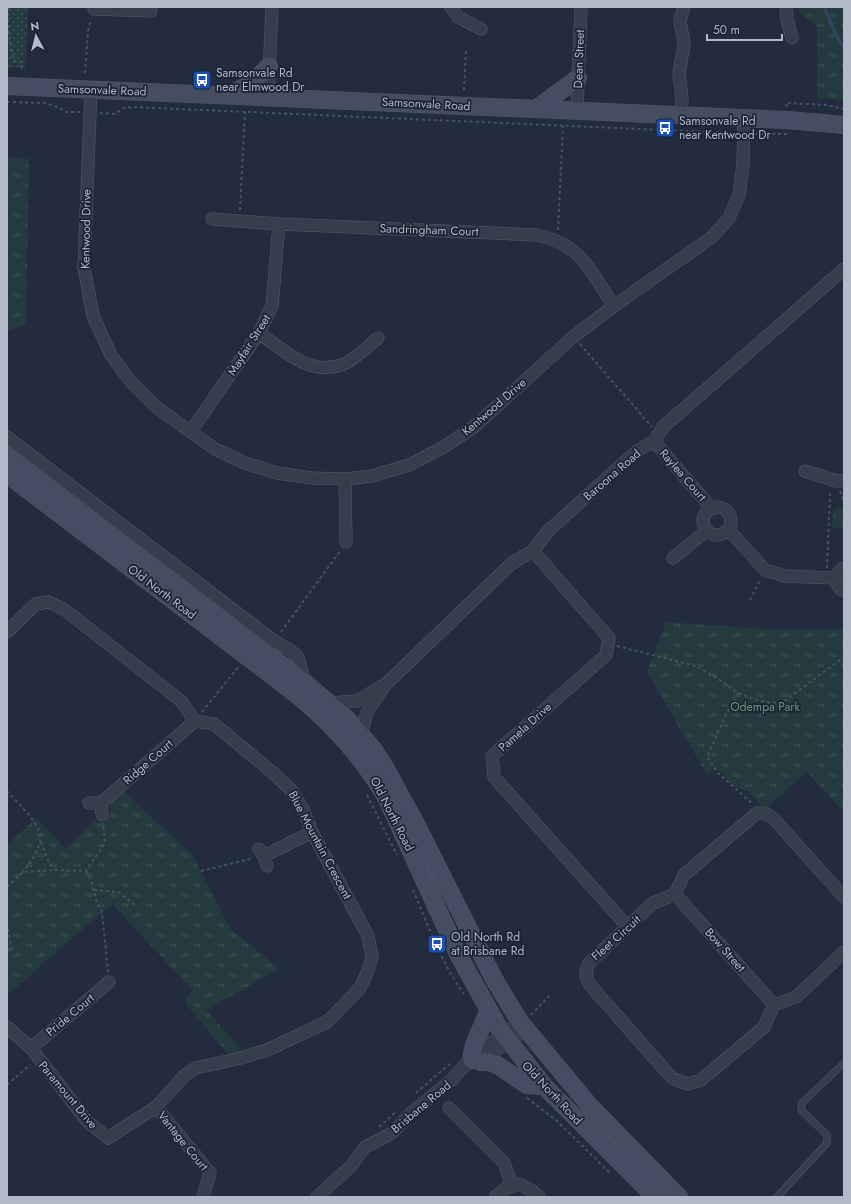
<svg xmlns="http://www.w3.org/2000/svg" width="851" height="1204" viewBox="0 0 851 1204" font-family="Jost,sans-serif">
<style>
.grass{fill:url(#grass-dots)}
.park{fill:url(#park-tufts)}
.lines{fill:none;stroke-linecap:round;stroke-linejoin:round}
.stream{stroke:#334465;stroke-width:3}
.lane-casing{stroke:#545c6c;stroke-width:7}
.street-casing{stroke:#545c6c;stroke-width:13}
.secondary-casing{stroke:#545c6c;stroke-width:18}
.path{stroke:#42575c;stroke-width:2;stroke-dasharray:3 3;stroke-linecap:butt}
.lane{stroke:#363e4e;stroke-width:6}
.street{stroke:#363e4e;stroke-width:12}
.secondary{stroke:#444d61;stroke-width:17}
.labels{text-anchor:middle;stroke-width:3.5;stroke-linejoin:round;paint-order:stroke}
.street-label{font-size:12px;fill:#b2b9c9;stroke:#1b2333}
.poi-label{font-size:12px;fill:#b2b9c9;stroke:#1b2333;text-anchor:start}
.park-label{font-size:12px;fill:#679c77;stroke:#1b2333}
</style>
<defs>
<pattern id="grass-dots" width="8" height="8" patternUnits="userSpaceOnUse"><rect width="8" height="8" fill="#243a3f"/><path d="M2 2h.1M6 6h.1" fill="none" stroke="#415459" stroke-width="1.8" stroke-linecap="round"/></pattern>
<pattern id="park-tufts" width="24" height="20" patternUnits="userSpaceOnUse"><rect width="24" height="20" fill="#243a3f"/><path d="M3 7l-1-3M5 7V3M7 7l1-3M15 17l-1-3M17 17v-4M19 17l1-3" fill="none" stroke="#415459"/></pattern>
</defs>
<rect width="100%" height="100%" fill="#222c3e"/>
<path class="grass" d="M7 7H28L25 68 7 67Z"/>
<path class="park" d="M799 7H844V100L817 98V27L799 11Z
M7 157 29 159 26 325 7 331Z
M844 507V529L832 527 833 509Z
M666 622 764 629 844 630V812L807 772 768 806 760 805 748 791 734 786 717 768 707 775 647 671Z
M122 790 192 854 230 928 279 969 206 1010 246 1054H228L185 1003 192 989 112 904 7 995V845L36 818 66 849 97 818 110 816 111 800Z"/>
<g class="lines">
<path class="stream" d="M824 7 837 37 844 48"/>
<g class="lane-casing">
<path id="lane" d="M777 1197 827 1143V1135L801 1110 802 1103 844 1063"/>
</g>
<g class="street-casing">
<path id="street" d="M94 7V9L151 11
M451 7 458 17 481 29
M786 7 787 19 792 38
M91 89 84 267 93 316 111 355 131 382 156 407 215 449 245 463 277 473 312 478 345 479 372 476 409 465 444 447 475 426 573 337 614 306 712 237 729 218 739 195 743 164 744 118
M268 97 272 7
M577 111 581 7
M681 115 682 97 679 74 684 44 680 20 684 7
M212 219 279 224 537 235C582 244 590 271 614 306
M259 333C284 351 311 377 344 364 354 360 369 345 378 338
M191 431 259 333 272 306 279 224
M7 437 274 641C297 652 301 656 303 681
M654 441 712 509
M805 471 837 481 844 480
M345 479 346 542
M703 521a14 14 0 1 1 28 0a14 14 0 1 1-28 0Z
M728 529 765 570 785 576 833 578
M533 551 609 638 606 655 492 756 494 777 628 927
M673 558 706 531
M841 590 833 578 843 568
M7 632 36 604 49 602 65 610 181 701 195 721 214 724 272 772 291 790 303 809 312 832 368 936 372 957 368 971 360 988 327 1022 267 1050 237 1059 196 1068 185 1075 156 1107 108 1138 87 1121 31 1048 7 1027
M330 703 357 701 382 686
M361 735 367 712 385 685 512 563 533 551 548 531 637 451 654 441 663 427 844 269
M89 803H101L102 814
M101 803 195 721
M259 849 264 856 267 866
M264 856 312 832
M675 894 774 1005
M844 897 773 818 765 813H757L684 875 675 894 653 903 590 962C585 969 585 977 590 985L672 1078 687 1084 701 1080 764 1027 774 1005 796 997 844 952
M31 1048 109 982
M484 1059 525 1030
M156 1107 210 1173 203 1197
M449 1108 504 1163 512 1185
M317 1197 351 1166 365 1147 392 1133 411 1113 453 1079 460 1070 492 1042 520 1022
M495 1197 506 1188 519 1184 531 1190 539 1197"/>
</g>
<g class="secondary-casing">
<path id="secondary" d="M7 86 787 120 844 125
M230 95 253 82 269 66
M536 109 578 78
M7 455 303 681 346 718 373 749 386 769 416 824 494 979 520 1022 589 1105 679 1197
M7 474 296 694C333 724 363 757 387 799L459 956 499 1028 544 1086 655 1197
M472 1060C470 1046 484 1026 488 1011
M481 1062H490L499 1066 527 1085 544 1086"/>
</g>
<path class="path" d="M8 7 9 35 14 61 22 62 21 71
M85 73 88 31 91 19
M464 90 466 51
M7 102 44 103 58 107 66 112H80
M787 107 786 103 827 105 844 109
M100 113 115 114 124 108 133 107 733 133
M754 134H788
M240 210 245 112
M558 230 563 126
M580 344 652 427
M840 491 844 502
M827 568 830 495 832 491
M750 600 760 580
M281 632 341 550
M617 646 696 666 717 678 738 693 757 700 771 703 783 702 844 657
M738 693 725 716 707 757 718 773 753 804
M202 712 238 667
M7 791C17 803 44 826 40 842 37 854 30 863 23 872
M367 795 397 855
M41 842 48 860 55 870
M86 871 91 880 97 903 102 912 108 972
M201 871 254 858
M7 887 23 872 55 870 86 871 105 843 103 825
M94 890 118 892 135 905
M413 890C428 925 441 963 464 994
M7 923 12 951 7 949
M531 1015 549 996
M7 1085 30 1065
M416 1093 452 1062
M527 1098 556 1120 611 1174
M379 1127 397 1111"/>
<use href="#lane" class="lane"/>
<use href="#street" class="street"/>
<use href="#secondary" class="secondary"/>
</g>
<defs>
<g id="bus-square" transform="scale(1)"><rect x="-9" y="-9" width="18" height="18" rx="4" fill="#1a4fb4" stroke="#1b2333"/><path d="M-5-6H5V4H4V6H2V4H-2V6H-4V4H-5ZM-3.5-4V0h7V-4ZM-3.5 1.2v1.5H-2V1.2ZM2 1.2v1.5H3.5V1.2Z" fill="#fff"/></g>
</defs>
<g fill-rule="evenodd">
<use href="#bus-square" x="202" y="80"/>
<use href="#bus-square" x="665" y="128"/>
<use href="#bus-square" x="437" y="944"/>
</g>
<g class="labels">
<g class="street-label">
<text transform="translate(579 59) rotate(-88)" y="4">Dean Street</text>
<text transform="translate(102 90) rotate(2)" y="4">Samsonvale Road</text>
<text transform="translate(426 104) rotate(3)" y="4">Samsonvale Road</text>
<text transform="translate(86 229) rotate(-89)" y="4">Kentwood Drive</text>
<text transform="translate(429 230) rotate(2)" y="4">Sandringham Court</text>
<text transform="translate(249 345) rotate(-58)" y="4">Mayfair Street</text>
<text transform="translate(494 407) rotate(-41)" y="4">Kentwood Drive</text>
<text transform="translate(612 475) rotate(-41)" y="4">Baroona Road</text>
<text transform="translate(683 475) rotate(49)" y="4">Raylea Court</text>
<text transform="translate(162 592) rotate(37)" y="4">Old North Road</text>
<text transform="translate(525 727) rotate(-42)" y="4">Pamela Drive</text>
<text transform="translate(148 762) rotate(-41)" y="4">Ridge Court</text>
<text transform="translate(392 814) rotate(63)" y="4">Old North Road</text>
<text transform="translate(320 845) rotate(62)" y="4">Blue Mountain Crescent</text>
<text transform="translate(616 938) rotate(-42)" y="4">Fleet Circuit</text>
<text transform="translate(725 950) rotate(48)" y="4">Bow Street</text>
<text transform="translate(70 1015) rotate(-40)" y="4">Pride Court</text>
<text transform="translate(552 1093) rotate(47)" y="4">Old North Road</text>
<text transform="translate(68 1095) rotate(50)" y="4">Paramount Drive</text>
<text transform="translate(421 1107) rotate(-40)" y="4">Brisbane Road</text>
<text transform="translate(183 1141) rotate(51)" y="4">Vantage Court</text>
</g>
<g class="poi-label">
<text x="216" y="77">Samsonvale Rd<tspan x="216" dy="14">near Elmwood Dr</tspan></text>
<text x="679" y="125">Samsonvale Rd<tspan x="679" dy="14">near Kentwood Dr</tspan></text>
<text x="451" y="941">Old North Rd<tspan x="451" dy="14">at Brisbane Rd</tspan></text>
</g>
<g class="park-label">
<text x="765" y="711">Odempa Park</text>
</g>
</g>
<rect width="851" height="1204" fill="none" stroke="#b2b9c9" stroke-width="16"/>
<g transform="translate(36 36) rotate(353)" stroke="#1b2333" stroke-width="3" paint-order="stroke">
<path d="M0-3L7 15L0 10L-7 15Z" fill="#b2b9c9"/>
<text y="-6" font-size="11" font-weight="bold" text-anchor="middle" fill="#b2b9c9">N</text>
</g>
<path d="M707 34v6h75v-6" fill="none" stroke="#b2b9c9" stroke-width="2"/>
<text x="713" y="34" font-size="12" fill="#b2b9c9" stroke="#1b2333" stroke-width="3" paint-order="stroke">50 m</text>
</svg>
